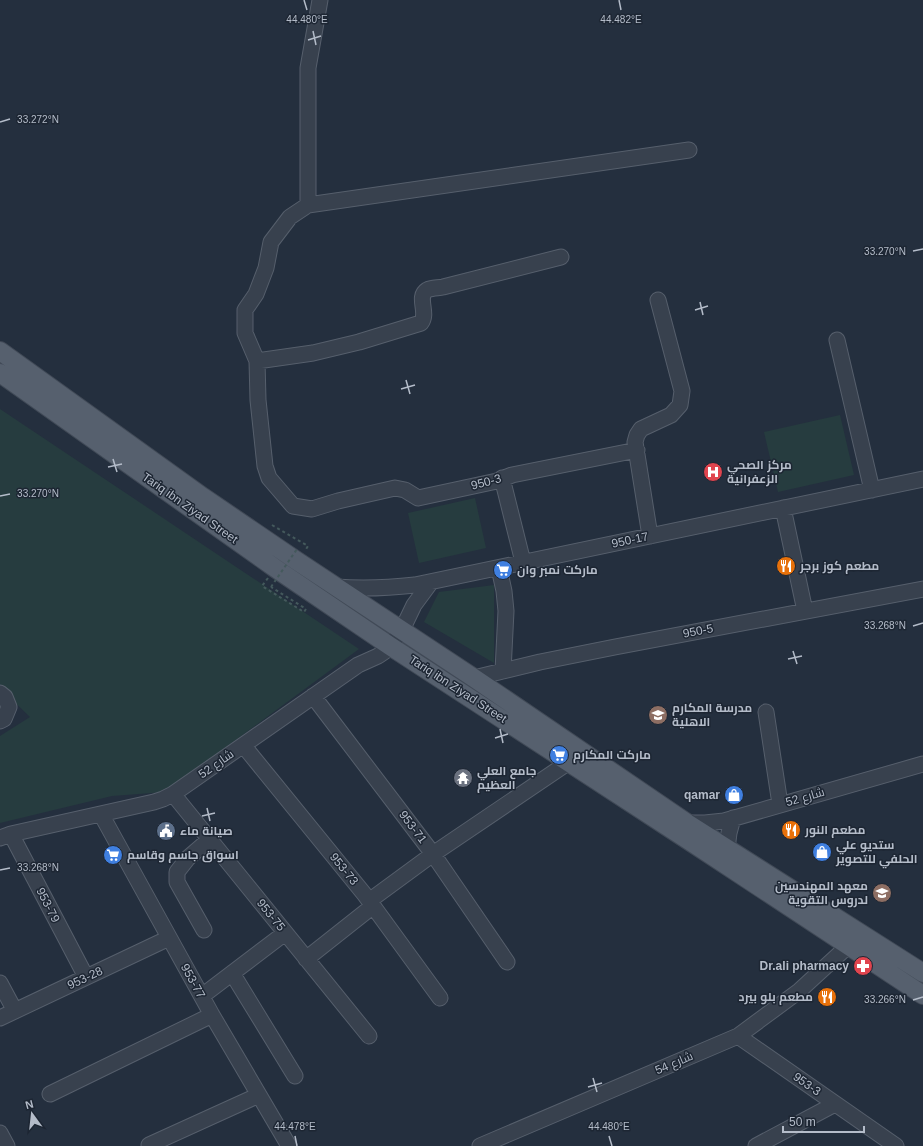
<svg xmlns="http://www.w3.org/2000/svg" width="923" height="1146" viewBox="0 0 923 1146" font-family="Helvetica,Cairo,sans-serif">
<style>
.green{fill:#263c3f}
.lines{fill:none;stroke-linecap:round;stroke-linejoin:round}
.minor-casing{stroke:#565f6c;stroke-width:17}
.major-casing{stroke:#414a57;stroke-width:20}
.path{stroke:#44595c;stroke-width:2;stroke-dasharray:3 3;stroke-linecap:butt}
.minor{stroke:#38414e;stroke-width:15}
.major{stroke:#56606e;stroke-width:18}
.path-bridge{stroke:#44595c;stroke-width:2;stroke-dasharray:3 3;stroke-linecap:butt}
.ticks{fill:none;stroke:#b4bcc9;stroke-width:1.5}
.labels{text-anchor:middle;stroke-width:3;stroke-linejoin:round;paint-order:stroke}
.poi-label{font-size:12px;font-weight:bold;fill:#b4bcc9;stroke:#1d2633;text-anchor:start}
.street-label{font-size:12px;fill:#b4bcc9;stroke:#1d2633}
.ticks-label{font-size:10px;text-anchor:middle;fill:#b4bcc9;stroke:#1d2633;stroke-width:3;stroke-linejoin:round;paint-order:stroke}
</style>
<rect width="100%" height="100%" fill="#242f3e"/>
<path class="green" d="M0 409 359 649 165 792 112 796 0 823V736L30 717 0 688Z
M840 415 854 475 778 492 764 432Z
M475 498 486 548 419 563 408 513Z
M494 585V663L424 622 439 592Z"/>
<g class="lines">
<g class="minor-casing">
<path id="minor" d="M320 0 308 68V205L290 217 271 242 266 268 256 294 245 310V333L257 361 258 400 265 466 269 478 293 506 312 509 338 501 395 488 405 490 418 498 497 481 512 475 637 450
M308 205 689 150
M837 340 872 490
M257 361 313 353 359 342 421 323C429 313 416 297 427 290 431 288 438 288 443 287L561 257
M502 478 523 562
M783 508 805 611
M650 536 635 442 637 435 641 429 671 415 680 405 682 391 658 300
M499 568 504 591 506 611 503 671
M336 587C362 589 388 588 415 585L923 479
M474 678 540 662 615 647 923 589
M0 693 5 697 9 707 4 719 0 721
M313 696 433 854 507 962
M766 712 780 804
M243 745 365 895 440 998
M173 794 369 1036
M101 814 212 1015 289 1146
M687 823H705L724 821 923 764
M11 834 86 977
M0 838 11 834 154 802 163 799 173 794 358 665 378 656 384 652 390 646 402 630 414 605 431 582
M727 849 729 833 733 818
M369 901 433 854 569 762
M204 930 177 882V872L188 858 210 839
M306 959 373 906
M232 973 295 1076
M0 983 15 1011
M202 996 285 933
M0 1018 169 938
M738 1036 896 1146
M50 1094 212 1015
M0 1133 7 1146
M149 1145 259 1095
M480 1146 738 1036 799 991 848 946
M756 1146 835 1104"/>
</g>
<g class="major-casing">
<path id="major" d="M0 351 203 497 297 561 474 678 687 823 923 973
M0 373 275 568 390 646 691 842 923 995"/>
</g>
<path class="path" d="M272 525 308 546 305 551
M268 578 262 586 304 612 306 609 271 587"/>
<use href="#minor" class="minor"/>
<use href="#major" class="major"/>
<path class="path-bridge" d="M271 587 297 549"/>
</g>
<path class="ticks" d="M304 0 307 10M619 0 621 10M313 31 316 45M308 40 321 36M0 122 10 119M913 251 923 249M700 302 703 315M695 310 708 306M406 380 410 394M401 389 415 385M113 459 117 472M108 467 122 464M0 496 10 494M913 626 923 623M793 651 797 664M788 659 802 656M500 729 503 743M495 738 508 734M207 808 210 821M202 816 215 813M0 870 10 868M913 1000 923 997M593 1078 597 1092M588 1087 602 1083M295 1136 297 1146M609 1136 612 1146"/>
<defs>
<g id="hospital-disc" transform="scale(1)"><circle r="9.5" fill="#e0444e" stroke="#1d2633"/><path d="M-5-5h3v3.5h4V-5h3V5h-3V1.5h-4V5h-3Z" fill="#fff"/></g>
<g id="restaurant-disc" transform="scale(1)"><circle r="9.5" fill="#e8710a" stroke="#1d2633"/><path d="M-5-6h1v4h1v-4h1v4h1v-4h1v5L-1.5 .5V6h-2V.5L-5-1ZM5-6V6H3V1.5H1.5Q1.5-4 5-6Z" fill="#fff"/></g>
<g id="supermarket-disc" transform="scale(1)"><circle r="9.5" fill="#3f7fe0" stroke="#1d2633"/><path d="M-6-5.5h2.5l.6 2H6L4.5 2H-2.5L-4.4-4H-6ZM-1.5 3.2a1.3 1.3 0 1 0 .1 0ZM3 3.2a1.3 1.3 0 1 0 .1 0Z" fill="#fff"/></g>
<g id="school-disc" transform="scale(1)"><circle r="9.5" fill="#8d6e63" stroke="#1d2633"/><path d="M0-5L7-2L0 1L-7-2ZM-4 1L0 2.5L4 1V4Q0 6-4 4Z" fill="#fff"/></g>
<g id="temple-disc" transform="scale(1)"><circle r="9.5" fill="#6b7280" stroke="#1d2633"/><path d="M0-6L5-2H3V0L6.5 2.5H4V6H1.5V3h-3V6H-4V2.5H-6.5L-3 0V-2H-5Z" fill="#fff"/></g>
<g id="shop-disc" transform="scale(1)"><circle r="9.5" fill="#3f7fe0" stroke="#1d2633"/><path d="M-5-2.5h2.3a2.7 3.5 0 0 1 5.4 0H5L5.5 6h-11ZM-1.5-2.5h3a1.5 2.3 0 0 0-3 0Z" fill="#fff"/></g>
<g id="civic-disc" transform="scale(1)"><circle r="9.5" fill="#5c6f8a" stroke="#1d2633"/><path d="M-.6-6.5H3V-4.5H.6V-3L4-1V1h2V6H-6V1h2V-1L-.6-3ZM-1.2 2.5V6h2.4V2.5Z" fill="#fff"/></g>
<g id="pharmacy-disc" transform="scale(1)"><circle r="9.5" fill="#e0444e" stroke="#1d2633"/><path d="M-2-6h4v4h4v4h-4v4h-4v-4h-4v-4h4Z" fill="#fff"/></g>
</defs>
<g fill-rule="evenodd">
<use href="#hospital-disc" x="713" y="472"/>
<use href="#restaurant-disc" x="786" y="566"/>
<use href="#supermarket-disc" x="503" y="570"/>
<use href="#school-disc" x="658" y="715"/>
<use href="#supermarket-disc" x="559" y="755"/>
<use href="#temple-disc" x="463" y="778"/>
<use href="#shop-disc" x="734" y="795"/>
<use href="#restaurant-disc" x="791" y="830"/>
<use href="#civic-disc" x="166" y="831"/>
<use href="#shop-disc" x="822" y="852"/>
<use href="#supermarket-disc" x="113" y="855"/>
<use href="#school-disc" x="882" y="893"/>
<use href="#pharmacy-disc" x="863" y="966"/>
<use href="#restaurant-disc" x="827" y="997"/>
</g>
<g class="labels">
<g class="poi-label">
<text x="727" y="469">مركز الصحي<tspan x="727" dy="14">الزعفرانية</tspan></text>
<text x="800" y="570">مطعم كوز برجر</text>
<text x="517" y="574">ماركت نمبر وان</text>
<text x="672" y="712">مدرسة المكارم<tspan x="672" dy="14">الاهلية</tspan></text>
<text x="573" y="759">ماركت المكارم</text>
<text x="477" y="775">جامع العلي<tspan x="477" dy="14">العظيم</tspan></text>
<text x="720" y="799" text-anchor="end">qamar</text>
<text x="805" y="834">مطعم النور</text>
<text x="180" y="835">صيانة ماء</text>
<text x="836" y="849">ستديو علي<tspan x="836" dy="14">الحلفي للتصوير</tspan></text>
<text x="127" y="859">اسواق جاسم وقاسم</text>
<text x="868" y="890" text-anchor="end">معهد المهندسين<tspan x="868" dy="14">لدروس التقوية</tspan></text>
<text x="849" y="970" text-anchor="end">Dr.ali pharmacy</text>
<text x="813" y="1001" text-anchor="end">مطعم بلو بيرد</text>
</g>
<g class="street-label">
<text transform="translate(486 482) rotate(-15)" y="4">950-3</text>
<text transform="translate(190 508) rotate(35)" y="4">Tariq ibn Ziyad Street</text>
<text transform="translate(630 540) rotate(-12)" y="4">950-17</text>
<text transform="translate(698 631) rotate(-11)" y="4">950-5</text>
<text transform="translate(458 689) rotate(33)" y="4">Tariq ibn Ziyad Street</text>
<text transform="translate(216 764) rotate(-35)" y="4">شارع 52</text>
<text transform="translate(805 797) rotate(-16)" y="4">شارع 52</text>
<text transform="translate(413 827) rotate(53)" y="4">953-71</text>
<text transform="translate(344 869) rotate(51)" y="4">953-73</text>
<text transform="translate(48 905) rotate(63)" y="4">953-79</text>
<text transform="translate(271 915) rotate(51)" y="4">953-75</text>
<text transform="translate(85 978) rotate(-25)" y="4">953-28</text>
<text transform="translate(193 981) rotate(61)" y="4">953-77</text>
<text transform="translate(674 1063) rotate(-23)" y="4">شارع 54</text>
<text transform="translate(807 1084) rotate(35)" y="4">953-3</text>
</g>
</g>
<g class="ticks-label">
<text x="621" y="23">44.482°E</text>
<text x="307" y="23">44.480°E</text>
<text x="38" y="123">33.272°N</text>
<text x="885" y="255">33.270°N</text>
<text x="38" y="497">33.270°N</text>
<text x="885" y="629">33.268°N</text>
<text x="38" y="871">33.268°N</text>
<text x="885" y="1003">33.266°N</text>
<text x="295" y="1130">44.478°E</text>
<text x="609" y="1130">44.480°E</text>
</g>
<g transform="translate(32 1114) rotate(345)" stroke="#1d2633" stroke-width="3" paint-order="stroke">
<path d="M0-3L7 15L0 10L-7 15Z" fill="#b4bcc9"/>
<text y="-6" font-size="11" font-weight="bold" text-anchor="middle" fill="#b4bcc9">N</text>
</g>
<path d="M783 1126v6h81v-6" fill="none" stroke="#b4bcc9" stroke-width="2"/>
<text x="789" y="1126" font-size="12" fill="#b4bcc9" stroke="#1d2633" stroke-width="3" paint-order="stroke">50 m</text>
</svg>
